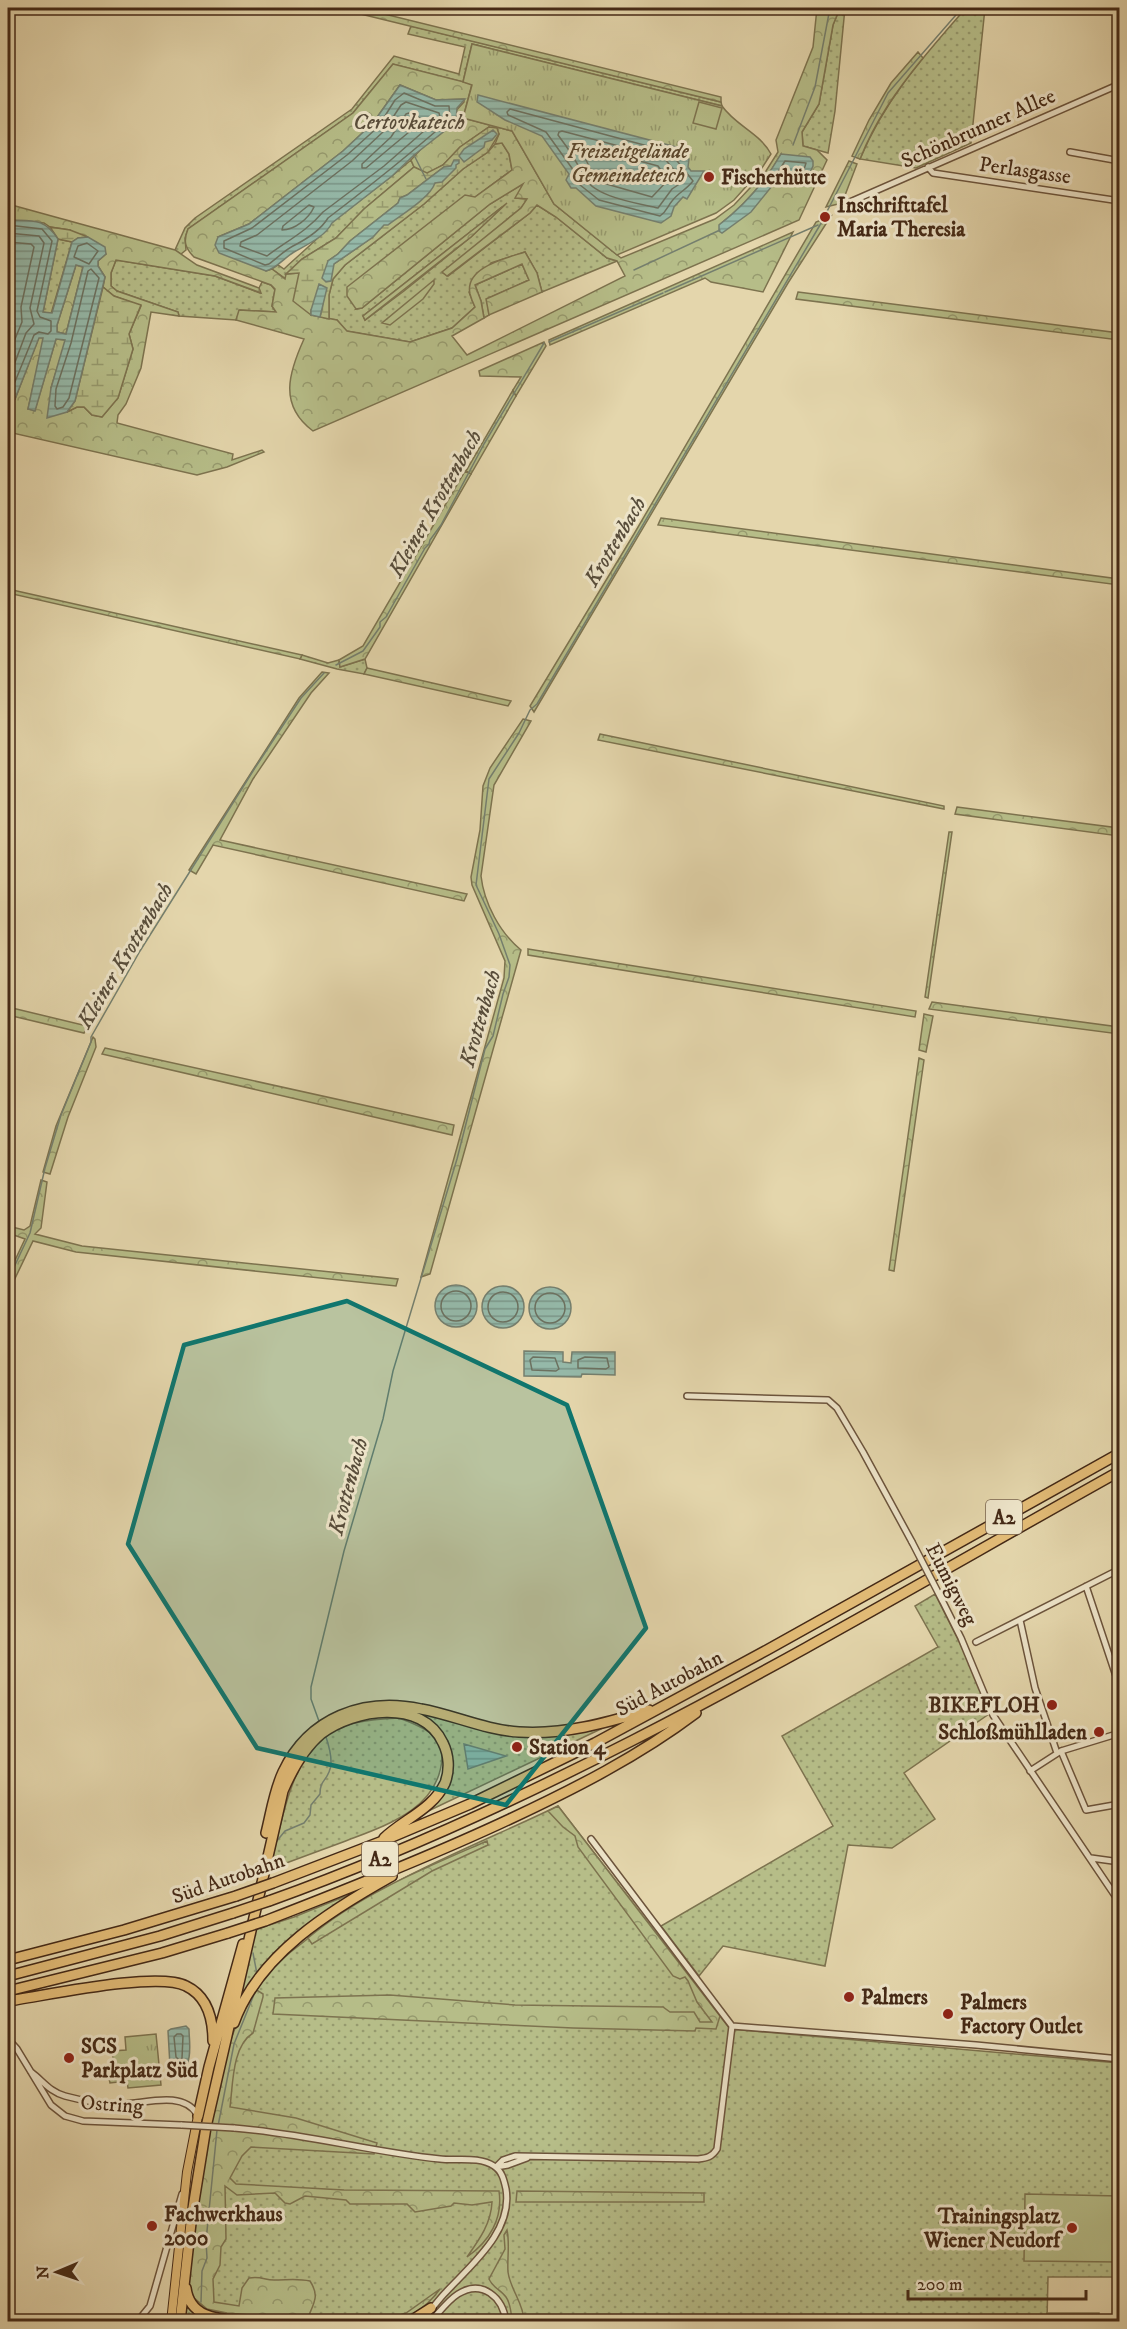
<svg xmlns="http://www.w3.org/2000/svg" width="1127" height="2329" viewBox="0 0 1127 2329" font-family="'IM FELL DW Pica',serif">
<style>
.grass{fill:url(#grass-dots);stroke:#7d734f;stroke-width:1.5;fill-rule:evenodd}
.forest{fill:url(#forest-crowns);stroke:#7d734f;stroke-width:1.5;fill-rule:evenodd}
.wetland{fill:url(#wetland-marsh);stroke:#7d734f;stroke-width:1.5;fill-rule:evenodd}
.park{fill:url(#park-tufts);stroke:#7d734f;stroke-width:1.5}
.pitch{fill:#b6bd88;stroke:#7d734f;stroke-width:1.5}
.water{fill:url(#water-rules);stroke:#757f6e;stroke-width:1.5;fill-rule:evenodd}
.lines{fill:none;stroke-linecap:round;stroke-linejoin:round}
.shore{stroke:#6c7160;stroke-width:1.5}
.stream{stroke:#757f6e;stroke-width:1.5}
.minor-casing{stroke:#6c543c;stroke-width:8}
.primary-casing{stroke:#442916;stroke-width:10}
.motorway-casing{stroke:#442916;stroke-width:12}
.minor{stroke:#ede4c9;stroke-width:5}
.primary{stroke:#e2bb76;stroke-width:8}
.motorway{stroke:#e2bb76;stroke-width:9}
.minor-bridge-casing{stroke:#6c543c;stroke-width:8;stroke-linecap:butt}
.motorway-bridge-casing{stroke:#442916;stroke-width:12;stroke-linecap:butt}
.minor-bridge{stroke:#ede4c9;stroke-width:5}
.motorway-bridge{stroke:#e2bb76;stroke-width:9}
.marked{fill:#0f766e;fill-opacity:0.2;stroke:#0f766e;stroke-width:4.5;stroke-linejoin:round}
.poi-dot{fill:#8f2418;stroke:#ede4c9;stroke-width:2}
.labels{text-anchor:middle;stroke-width:6;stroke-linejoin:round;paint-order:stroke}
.shield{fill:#ede4c9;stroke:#77614c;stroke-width:1.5}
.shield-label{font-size:20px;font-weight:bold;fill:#442916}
.street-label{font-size:21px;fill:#442916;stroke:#ede4c9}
.park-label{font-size:21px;font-style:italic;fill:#5b472d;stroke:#ede4c9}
.poi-label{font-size:21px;font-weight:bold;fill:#442916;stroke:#ede4c9;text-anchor:start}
.water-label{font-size:22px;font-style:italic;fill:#584d3b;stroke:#ede4c9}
</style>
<defs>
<pattern id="grass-dots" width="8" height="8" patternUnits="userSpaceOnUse" patternTransform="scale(1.5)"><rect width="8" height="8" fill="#b6bd88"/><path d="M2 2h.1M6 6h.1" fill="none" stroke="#969a6e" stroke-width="1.8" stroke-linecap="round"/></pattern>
<pattern id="forest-crowns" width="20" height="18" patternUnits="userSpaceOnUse" patternTransform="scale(1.5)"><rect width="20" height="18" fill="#b6bd88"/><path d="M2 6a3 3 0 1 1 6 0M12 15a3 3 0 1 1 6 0" fill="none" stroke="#969a6e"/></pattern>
<pattern id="wetland-marsh" width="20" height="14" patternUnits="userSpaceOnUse" patternTransform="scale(1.5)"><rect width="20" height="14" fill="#b6bd88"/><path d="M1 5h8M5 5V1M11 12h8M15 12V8" fill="none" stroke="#969a6e"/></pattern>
<pattern id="park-tufts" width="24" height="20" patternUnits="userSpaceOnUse" patternTransform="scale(1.5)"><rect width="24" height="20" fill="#b6bd88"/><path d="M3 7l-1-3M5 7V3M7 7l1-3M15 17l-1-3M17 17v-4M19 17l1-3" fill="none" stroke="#969a6e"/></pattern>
<pattern id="water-rules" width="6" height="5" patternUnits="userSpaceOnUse" patternTransform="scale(1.5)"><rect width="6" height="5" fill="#95b9a9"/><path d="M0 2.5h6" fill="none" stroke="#7b9689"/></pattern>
</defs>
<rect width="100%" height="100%" fill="#e4d6ac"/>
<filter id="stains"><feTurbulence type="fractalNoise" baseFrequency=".00333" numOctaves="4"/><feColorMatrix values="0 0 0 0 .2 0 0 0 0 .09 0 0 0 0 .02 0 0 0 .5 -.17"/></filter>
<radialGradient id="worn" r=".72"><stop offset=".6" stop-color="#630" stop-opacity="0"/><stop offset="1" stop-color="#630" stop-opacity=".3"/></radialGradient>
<path class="grass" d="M840 8H845L835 111 828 153 803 146 802 132 819 104 833 25Z
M966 8H985L971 143 916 168 860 159C885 99 924 56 966 8Z
M411 26 721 102 722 106 472 44 463 82 393 64 353 113 188 229 185 238 186 250 181 254 175 250 185 228 195 218 352 109 394 56 459 74 465 47 408 34Z
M502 143 509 154 512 170 475 197 356 309 362 308 490 204 524 183 516 198 528 199 521 208 443 273 448 276 530 213 537 205 556 217 607 258 617 261 542 292 537 273 525 252 491 263 469 292 475 307 452 328 410 342 346 331 337 320 329 319V295L333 279 345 265 424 204 463 169 488 152 495 144ZM502 207 471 237 404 291 365 320 363 316Z
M411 160 414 167 364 209 336 238 302 259 286 274V279L272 269 278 265 284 269C294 259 328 231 331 223L392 176Z
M58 239 72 242 51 314 43 312Z
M116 260 215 276 260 293 259 288 262 282 271 285 275 290 272 306 276 312 240 310 236 320 179 316 178 312 117 291 111 286V273Z
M522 264 529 280 487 299 489 315 484 318 481 301 475 285Z
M513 390 516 396 471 474 466 471Z
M302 655 328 663 339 660 340 667 365 659 367 668 364 674 337 669 300 659Z
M949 832H952L928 998 925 997Z
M935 1594 970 1663 989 1714 904 1773 935 1819 892 1848 848 1845 825 1966 723 1946 699 1976 661 1926 833 1826 782 1736 938 1647 915 1606Z
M406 1709 491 1732 605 1727 424 1813 448 1781 444 1738 432 1722Z
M399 1718C418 1725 444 1734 442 1758 439 1810 384 1826 343 1842 319 1851 294 1860 270 1869 279 1832 289 1772 316 1743 336 1722 372 1719 399 1718Z
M558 1806 730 2029 1119 2063V2277H1048L1047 2321 184 2322 185 2301 233 2033C242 2012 252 1992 267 1974 277 1963 289 1953 301 1944 374 1883 473 1847 558 1806Z
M358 1891 311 1924 238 2003 254 1930 294 1917Z"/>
<path class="forest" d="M336 8H360L721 97V102Z
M817 8H840L833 25 819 104 802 132 803 146 817 150 827 160 799 220 313 431C278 405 289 372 304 339L236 320 239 310 276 312 272 306 275 289 271 285 194 257C185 248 183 241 188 229L353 113 393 64 472 84 463 118 512 131 554 204 621 258 715 219 734 205 766 171 778 152 776 140 813 47ZM400 85 436 100 464 99V102L411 160 414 167 427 174 443 165 460 147 489 127 499 134 495 144 502 143 509 154 512 170 475 197 465 195 347 287V296L356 309 362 308 490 204 523 184 515 198 527 199 521 208 442 272 447 276 530 213 537 205 556 217 607 258 617 261 625 276 467 355 452 336 484 318 481 301 475 285 522 264 529 280 486 299 489 315 542 292 537 273 525 252C507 258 464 267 470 294 471 298 473 303 475 307L452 328 410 342 347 331 337 320 311 315 299 273 286 274 285 279 272 269 266 271 218 237 249 224 343 151 373 123ZM781 154 785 185 771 186 719 225C744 206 765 182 781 154Z
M918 52 923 58C897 90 875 121 860 159L852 156 869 120 891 83Z
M849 161 857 164 842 203 826 207Z
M507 203 471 237 365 320 363 316Z
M8 204 175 250 197 265 259 288 261 293 215 276 116 260 111 273V286L117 291 178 312 179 316 151 312 141 368 126 404 118 415 117 423 233 454 232 460 262 450 264 452 227 467 197 475 8 432V407L15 399 39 337 44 338 28 409 35 410 56 339 66 340 51 388 67 412 77 407H84L92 415 102 417 118 398 133 349 129 334 141 306 114 296 103 287 105 277 98 266V261L106 254 70 230 50 227 44 223 8 220Z
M831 216 788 283 534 712 530 706 634 534 816 222Z
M793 232 763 292 711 282 705 278 550 345 549 340Z
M76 265 83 267 66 334 57 332V325Z
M434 280V284L423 299 390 325 382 323Z
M798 292 1119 333V340L796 299Z
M544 342 546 346 516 396 513 390 521 377 480 376 479 371Z
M465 471 471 474 365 659 340 667 339 660 363 646Z
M661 518 1119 579V585L658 525Z
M8 589 302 655 300 659 8 593Z
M367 668 511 701 508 706 364 674Z
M322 672 329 673 311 693 253 779 220 840 467 894 464 901 213 845 196 874 189 870 299 698Z
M523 719 531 721 494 785 481 876C484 903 500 933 521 950L430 1274 421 1277 504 978 505 961 472 885 471 877 480 830 483 786 490 768Z
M600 734 944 806V809L598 740Z
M957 807 1119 828V836L955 814Z
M528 949 916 1011 915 1017 528 955Z
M932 1002 1119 1027V1034L929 1009Z
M8 1007 87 1026 84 1033 8 1015Z
M924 1014 933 1016 926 1052 919 1050Z
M93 1037 95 1039 96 1047 68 1117 50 1174 43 1172 56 1126Z
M105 1048 454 1125 452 1135 102 1054Z
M919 1058 924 1060 894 1271 889 1270Z
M41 1180 47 1182 41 1228 35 1234 82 1246 398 1279 396 1286 76 1252 33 1241 8 1293V1275L25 1239 8 1233V1226L24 1230 30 1226Z
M558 1806 720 2016 716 2029 696 2028 695 2031 573 2028 273 2014 275 1998 390 1995 515 2005 663 2007 670 2012H694L700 2022H712L697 2002 688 1981 685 1977 680 1979 673 1976 578 1847 575 1836 563 1827 548 1811Z
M487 1841 488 1845 432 1871 312 1944 308 1938C360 1894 425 1868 487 1841Z
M255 1989 263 1994V1997L253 2033C232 2046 233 2084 230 2107L296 2118 377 2143 374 2154 251 2147 242 2156 230 2178 236 2184 344 2190 499 2191C503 2218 490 2241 467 2257 479 2240 491 2224 492 2202L472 2205 454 2203 451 2206 415 2212 407 2204H350L346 2200 305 2196 290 2204 285 2203 275 2193 237 2195 225 2186 226 2239 221 2247 220 2265 213 2279 214 2302 239 2306 242 2288 249 2278C262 2276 264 2280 274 2280 287 2280 297 2278 310 2281 319 2295 315 2301 309 2315L345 2321H320L227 2313 207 2309 193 2297 188 2283C194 2226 202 2170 213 2115 222 2072 230 2025 255 1989Z
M517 2191 704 2193V2202H516Z
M507 2230C510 2244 507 2258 508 2272 510 2289 524 2304 524 2321H512C511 2313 511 2304 506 2297 501 2290 493 2288 489 2279L505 2249 504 2235Z
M440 2289C424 2311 406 2321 379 2322L406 2313Z"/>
<path class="wetland" d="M489 127 497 128 499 134 488 152 463 169 424 204 345 265 333 279 329 295V319L320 317 326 288 311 310V315L293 301 299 273 286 274 302 259 336 238 364 209 414 167 427 173 443 165 460 147ZM451 166 435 183 384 224 373 237 334 264 328 261 338 254 350 241 398 203 400 198 407 195 444 167Z
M50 227 70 230 88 237 78 238 72 242 58 239Z
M103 287 114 296 141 305 129 334 133 349 118 398 102 417 92 415 84 407H77L67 412 75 401Z"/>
<path class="park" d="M472 44 722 106C736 126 760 133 771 154L760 171 734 200 716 213 617 255 554 204 512 131 463 118 472 85 463 82Z
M156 2034 161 2085 128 2088 127 2081 110 2083 109 2078 115 2077 112 2051 126 2050 125 2037Z"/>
<path class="pitch" d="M699 102 722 108 716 129 693 123Z
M1025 2194 1119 2196V2262L1024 2261Z
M1047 2313H1099V2321H1047Z"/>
<path class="water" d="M400 85 436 100 465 99 457 108 456 122 414 155 392 176 332 223C325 237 306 245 294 252 284 258 277 268 266 271L219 253 215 245 218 237 249 224 343 151 373 123Z
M478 95 676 147 681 159H689L688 167 691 171H704L687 199 683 197 674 207 671 216 661 223 596 206 576 188H571L566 180 569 174 542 136 505 120 477 102Z
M493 130 497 134 492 140 485 142 484 147 464 162 459 156 464 149Z
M781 154 810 157 813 161V166L804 186H772L751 212 722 233 719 231V225C744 206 765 182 781 154Z
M454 160H459V163L456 165V168L442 182 435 183C430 198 401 215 388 225H384L373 237 334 264 331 281 326 282 322 278 328 261 338 254 350 241 398 203 400 198 407 195 444 167 451 166Z
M8 220C32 221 44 217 58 239L43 312 52 313 72 242 78 238 88 237 105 247 106 254 98 261V266L105 277 75 401 67 412 47 418 51 388 65 340 56 339 35 411 28 409 43 338H39L15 399 8 407ZM76 265 83 267 66 334 57 332V325Z
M319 284 327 288 320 317 311 315V310Z
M435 1306a21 21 0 1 1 42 0a21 21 0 1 1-42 0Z
M482 1307a21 21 0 1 1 42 0a21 21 0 1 1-42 0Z
M529 1308a21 21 0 1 1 42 0a21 21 0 1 1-42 0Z
M524 1351 563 1352V1362L571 1363 572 1352H615V1375L582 1374 581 1377 524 1376Z
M464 1744 506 1756 468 1769Z
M186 2026 189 2029C189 2039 192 2055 187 2064 184 2068 177 2068 173 2069L170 2066 168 2031 171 2029Z"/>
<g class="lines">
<path class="shore" d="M404 93 435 106H449L450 119C410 154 370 186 328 218 320 231 307 239 293 246 285 250 277 258 269 264L265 265 224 248V241L252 228 347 155 378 127 395 100Z
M406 102 439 113 440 117 384 166 323 212C307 231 287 241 267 256L240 246 241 242 257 235 352 161 384 131 401 105Z
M510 109 670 152 693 181C686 190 679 192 672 201 667 207 667 211 660 216L599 200 575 181 574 171 546 132 508 115 507 112Z
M409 113 420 118 421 122 366 168H362V164L391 137 406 114Z
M562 131 664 158 675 171 681 183 672 189 658 208C637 203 592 197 583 175 576 160 568 148 558 135L559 132Z
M584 146 658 166 668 180 652 197 603 183 592 172 581 150Z
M785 161 806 163 801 179 777 178 776 175Z
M309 205 314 207C309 218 295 230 282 230L283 226Z
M8 225 42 229 52 241 37 311 40 317 51 321V331L48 334 39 332 34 335 8 399
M8 233 39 236 44 243 30 308 34 324 26 333 8 381
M8 242 31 244 34 247 21 307 22 322 8 356
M87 243 98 251 89 264 74 257 78 246Z
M91 269 99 278 69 398 63 407 57 409 55 406 56 389 71 343 88 271Z
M441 1306a15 15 0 1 1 30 0a15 15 0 1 1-30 0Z
M488 1307a15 15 0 1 1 30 0a15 15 0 1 1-30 0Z
M535 1308a15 15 0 1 1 30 0a15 15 0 1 1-30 0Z
M533 1357 555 1358 559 1369 556 1371 532 1370 530 1360Z
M585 1357 607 1358 609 1367 606 1369 578 1368V1360Z
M177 2034H181L183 2036 182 2058 179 2060 176 2057 174 2037Z"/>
<path class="stream" d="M793 145 815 87 830 8
M414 155 426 179
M634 270 720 230
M665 292 818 225
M549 342 663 293
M336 665 363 651 380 627V622L386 617 425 548 429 544 430 540 441 525 484 444 544 343
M8 1280 30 1233 45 1168 61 1115 91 1042V1037L140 951 253 771 301 698 324 673
M320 1724 311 1699V1687L344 1551 383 1419 393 1371 457 1159 485 1049 493 1036 503 994 509 977 510 965 499 934 476 885 489 779 519 733 530 710 537 704 820 225 888 93 962 8
M276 1842 285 1831 304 1823 310 1815 311 1805 320 1794C320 1781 325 1782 329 1772 334 1762 329 1746 326 1737
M253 1953 257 1974
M218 2126 234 2044 257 1987
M201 2302 202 2271 207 2258 206 2241 217 2130
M197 2322V2319"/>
<g class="minor-casing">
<path id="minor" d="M1070 152 1120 161
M928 167 933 173 1120 201
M850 202 1120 84
M687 1396 828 1400 837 1408 863 1452 912 1542
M1086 1586 1120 1688
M942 1600 961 1638 993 1715 1120 1903
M1020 1620 1035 1688 1057 1753
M976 1642 1120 1569
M1061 1751 1086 1810 1120 1804
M1030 1771 1061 1751 1120 1733
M1091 1858 1120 1862
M732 2026 976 2045 1120 2059
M8 2039 17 2049 51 2105 65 2116 83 2121 182 2125
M31 2072C43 2081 50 2092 65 2096 83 2101 104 2104 122 2104 144 2104 182 2090 197 2114
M234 2128C303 2133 371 2152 440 2159 457 2161 479 2156 494 2166 502 2171 504 2180 506 2189 513 2231 472 2264 446 2292 437 2301 429 2314 419 2322
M496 2167 503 2160 515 2156 698 2159C707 2158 712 2157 717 2149L732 2026 591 1839
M496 2167 508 2165 527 2158
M137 2322 150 2306 182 2194
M430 2322C439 2313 447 2301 458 2294 482 2279 503 2297 506 2322"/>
</g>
<g class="primary-casing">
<path id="primary" d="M171 2322 187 2172 198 2116"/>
</g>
<g class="motorway-casing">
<path id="motorway" d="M266 1833C271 1813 274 1791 283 1772 309 1717 364 1697 421 1709 454 1715 485 1730 519 1732 564 1735 606 1723 649 1710
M273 1883 380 1842 470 1804 595 1743 767 1650 1120 1453
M269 1901C570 1793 842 1626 1120 1471
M265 1921C348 1889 429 1857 510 1819 574 1789 639 1756 696 1713
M8 1960 124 1930 236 1896
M8 1976 160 1936 233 1913
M8 1991 162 1953 228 1933
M8 2001C44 1996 157 1971 186 1986 207 1996 213 2019 213 2041
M234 2023C259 1954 331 1910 392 1876
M198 2116 209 2067 243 1944
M186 2288C190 2320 222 2319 248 2322
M180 2322 192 2214 206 2127 283 1791C292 1770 303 1749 321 1734 354 1709 422 1698 443 1743 449 1755 450 1770 445 1783 433 1809 404 1819 384 1838
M409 2322 431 2308"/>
</g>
<use href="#minor" class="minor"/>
<use href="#primary" class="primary"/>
<use href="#motorway" class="motorway"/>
<g class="minor-bridge-casing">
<path id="minor-bridge" d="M912 1542 942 1600
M182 2125 234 2128"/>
</g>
<g class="motorway-bridge-casing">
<path id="motorway-bridge" d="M236 1896 273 1883
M233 1913 269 1901
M228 1933 265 1921"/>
</g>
<use href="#minor-bridge" class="minor-bridge"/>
<use href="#motorway-bridge" class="motorway-bridge"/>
</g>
<path class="marked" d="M347 1301 567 1405 646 1628 506 1805 257 1748 128 1544 184 1345Z"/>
<g class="poi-dot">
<circle cx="709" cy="177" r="6"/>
<circle cx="825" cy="217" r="6"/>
<circle cx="1052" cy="1705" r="6"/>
<circle cx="1099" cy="1732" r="6"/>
<circle cx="517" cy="1747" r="6"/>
<circle cx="849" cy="1997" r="6"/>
<circle cx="948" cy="2014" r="6"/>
<circle cx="69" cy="2058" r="6"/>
<circle cx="152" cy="2226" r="6"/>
<circle cx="1072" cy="2228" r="6"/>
</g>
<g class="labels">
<g class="shield">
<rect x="986" y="1500" width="36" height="34" rx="4.5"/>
<rect x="362" y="1842" width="36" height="34" rx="4.5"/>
</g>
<g class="shield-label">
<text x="1004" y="1524">A2</text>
<text x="380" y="1866">A2</text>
</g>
<g class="street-label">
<text transform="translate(978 128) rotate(-24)" y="7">Schönbrunner Allee</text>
<text transform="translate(1025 170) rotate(8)" y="7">Perlasgasse</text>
<text transform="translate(952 1584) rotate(63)" y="7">Eumigweg</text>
<text transform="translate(669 1683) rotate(-28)" y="7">Süd Autobahn</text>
<text transform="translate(228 1878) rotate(-19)" y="7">Süd Autobahn</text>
<text transform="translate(112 2104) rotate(4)" y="7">Ostring</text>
</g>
<g class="park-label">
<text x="628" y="158">Freizeitgelände<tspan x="628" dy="24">Gemeindeteich</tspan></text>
</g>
<g class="poi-label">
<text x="721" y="184">Fischerhütte</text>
<text x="837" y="212">Inschrifttafel<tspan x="837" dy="24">Maria Theresia</tspan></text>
<text x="1040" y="1712" text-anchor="end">BIKEFLOH</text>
<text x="1087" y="1739" text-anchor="end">Schloßmühlladen</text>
<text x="529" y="1754">Station 4</text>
<text x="861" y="2004">Palmers</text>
<text x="960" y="2009">Palmers<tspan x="960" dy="24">Factory Outlet</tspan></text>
<text x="81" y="2053">SCS<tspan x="81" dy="24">Parkplatz Süd</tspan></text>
<text x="164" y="2221">Fachwerkhaus<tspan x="164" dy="24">2000</tspan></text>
<text x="1060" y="2223" text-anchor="end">Trainingsplatz<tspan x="1060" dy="24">Wiener Neudorf</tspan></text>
</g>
<g class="water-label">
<text x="409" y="129">Certovkateich</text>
<text transform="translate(434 503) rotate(-60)" y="8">Kleiner Krottenbach</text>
<text transform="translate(614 541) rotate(-59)" y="8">Krottenbach</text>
<text transform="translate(124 955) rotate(-59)" y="8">Kleiner Krottenbach</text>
<text transform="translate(479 1018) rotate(-74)" y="8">Krottenbach</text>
<text transform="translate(347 1486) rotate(-75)" y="8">Krottenbach</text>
</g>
</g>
<rect width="1127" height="2329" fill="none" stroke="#e4d6ac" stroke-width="30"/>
<rect x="9" y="9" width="1109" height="2311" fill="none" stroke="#442916" stroke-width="3"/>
<rect x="15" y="15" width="1097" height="2299" fill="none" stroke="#442916" stroke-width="1.5"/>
<g transform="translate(57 2272) rotate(268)" stroke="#ede4c9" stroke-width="4.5" paint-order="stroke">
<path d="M0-4.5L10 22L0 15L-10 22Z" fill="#442916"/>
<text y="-9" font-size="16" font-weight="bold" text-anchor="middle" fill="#442916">N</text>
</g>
<path d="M908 2290v9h178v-9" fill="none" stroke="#442916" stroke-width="3"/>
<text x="917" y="2290" font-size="18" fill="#442916" stroke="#ede4c9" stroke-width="4.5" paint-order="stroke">200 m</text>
<rect width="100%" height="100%" filter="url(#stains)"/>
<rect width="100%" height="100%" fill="url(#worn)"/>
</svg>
